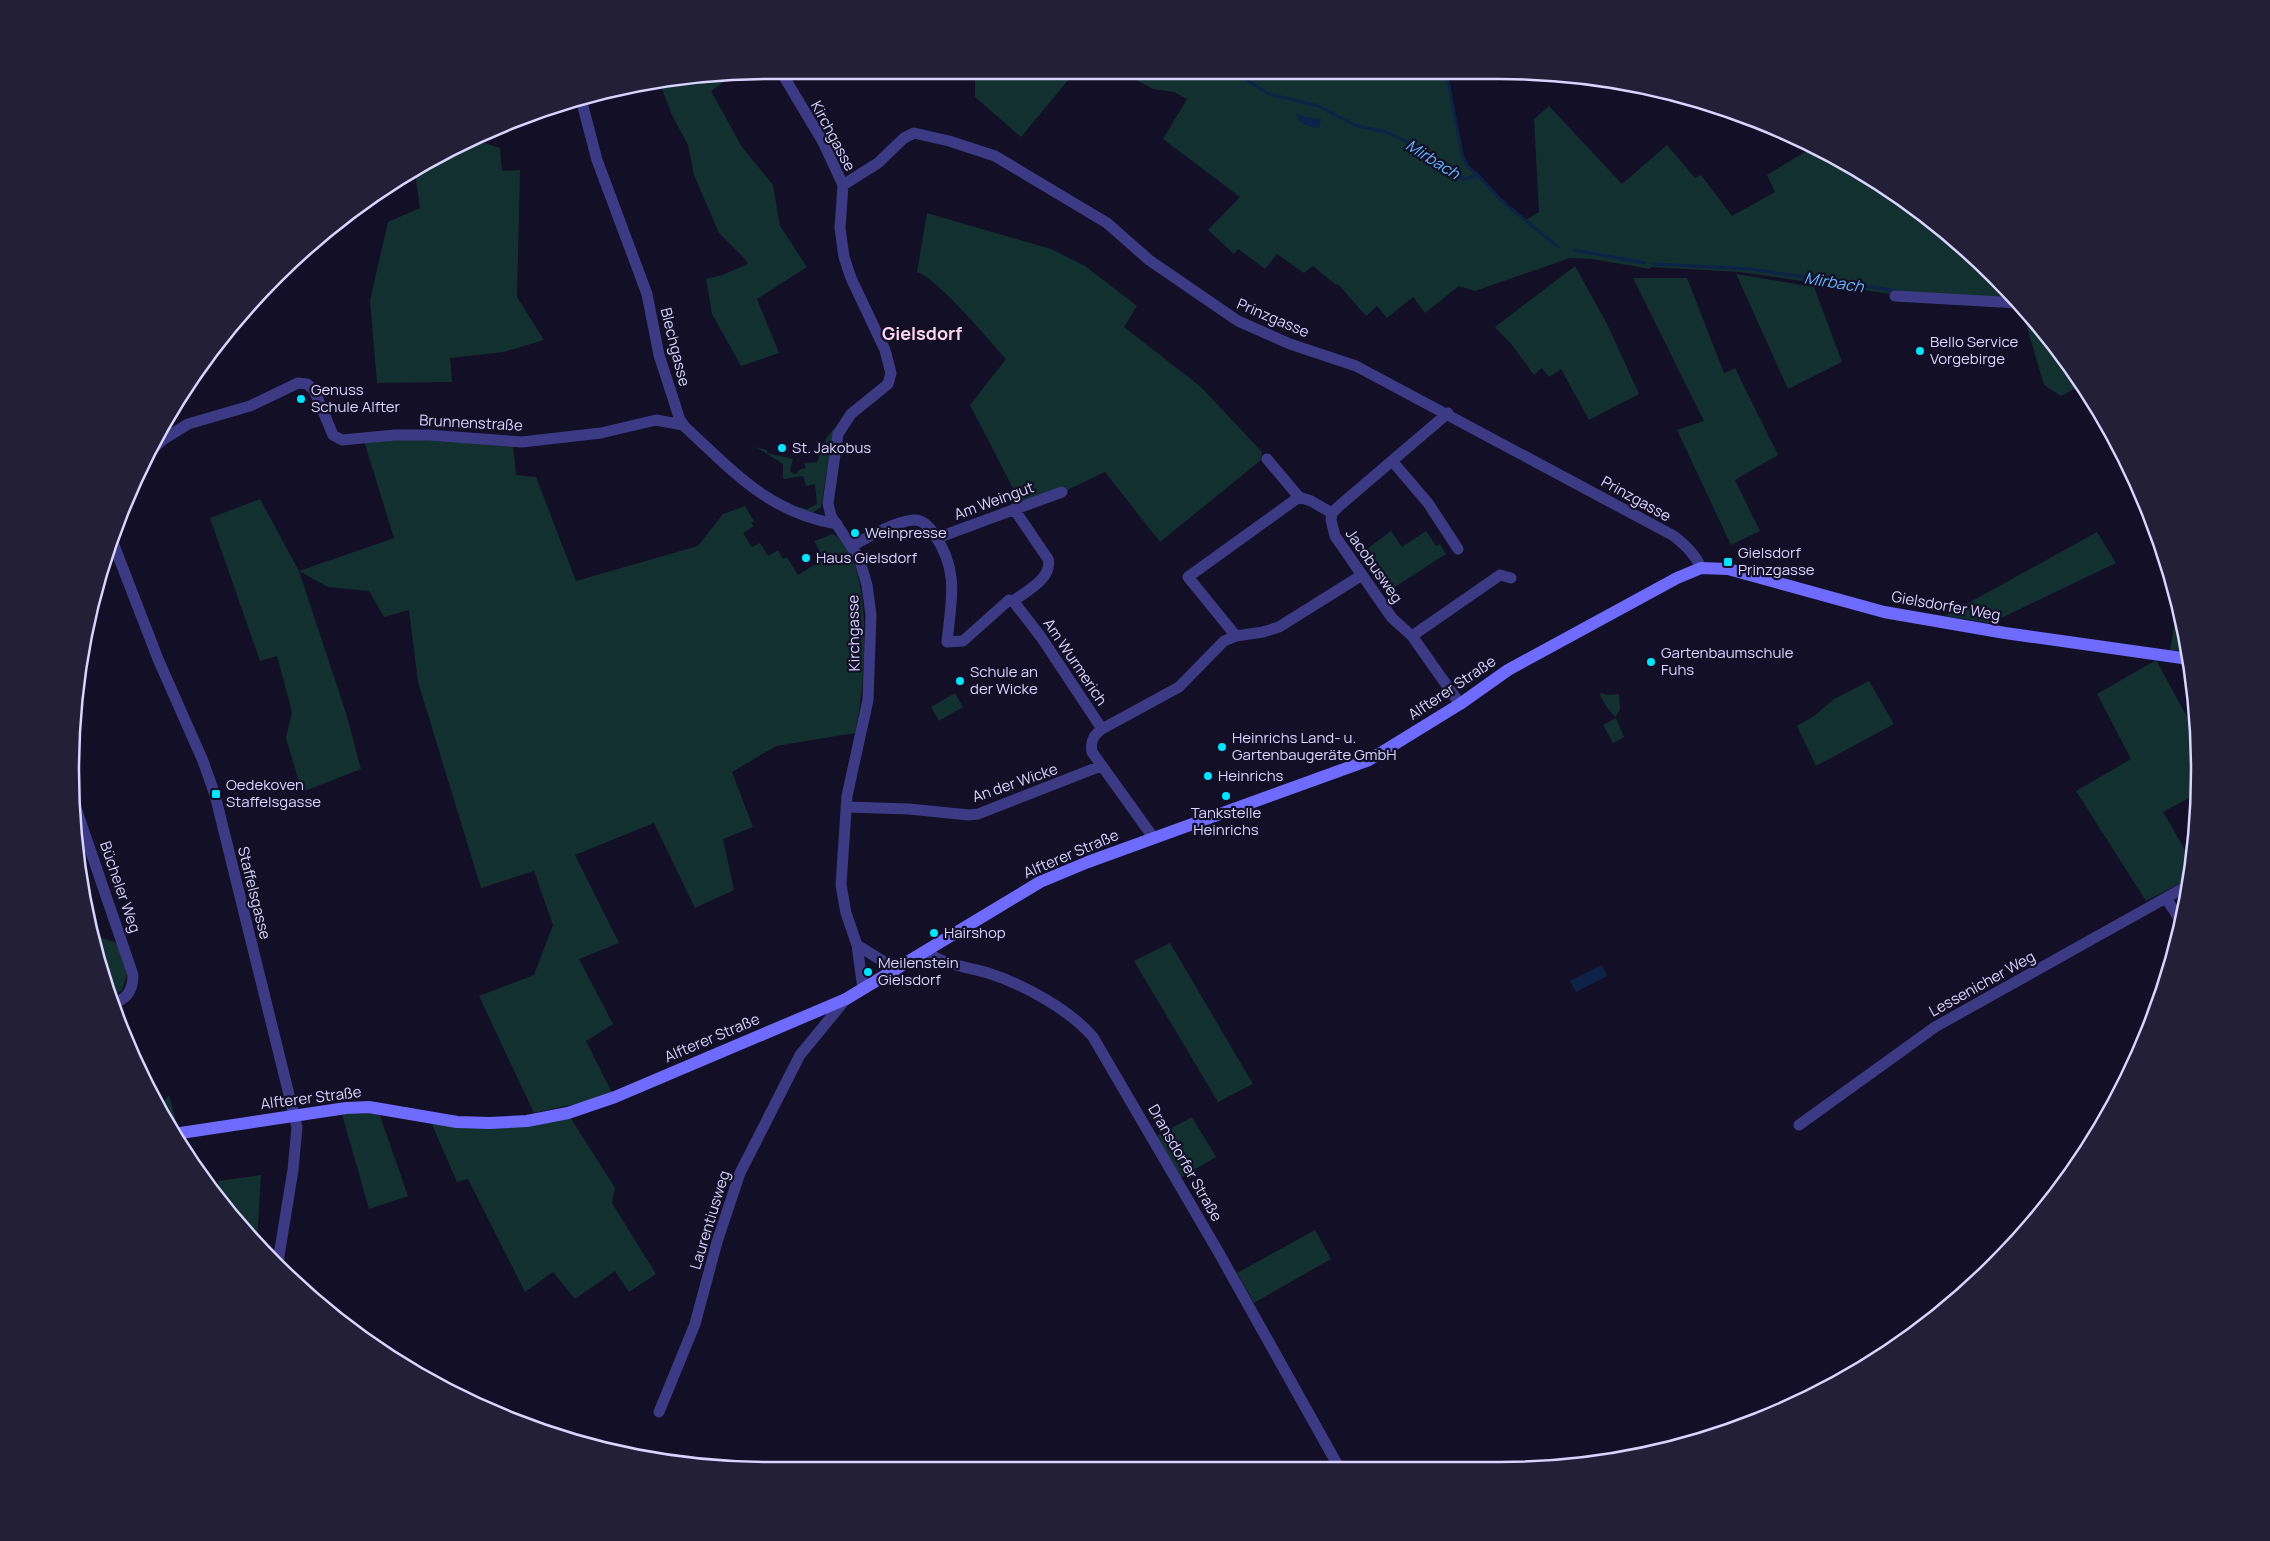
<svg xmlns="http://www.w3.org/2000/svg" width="2270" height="1541" viewBox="0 0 2270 1541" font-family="Manrope,sans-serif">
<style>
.green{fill:#12302f}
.water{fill:#0c2248}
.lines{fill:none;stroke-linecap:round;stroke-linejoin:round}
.stream{stroke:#0c2248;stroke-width:3}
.street{stroke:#3d3a85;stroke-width:11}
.secondary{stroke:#6f6bff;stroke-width:12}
.poi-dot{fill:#00e5ff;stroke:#130f26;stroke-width:2}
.labels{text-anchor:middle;stroke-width:4.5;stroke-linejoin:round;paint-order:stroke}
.street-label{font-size:15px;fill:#d9d4ff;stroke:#130f26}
.poi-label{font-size:15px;fill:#d9d4ff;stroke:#130f26;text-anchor:start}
.water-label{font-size:16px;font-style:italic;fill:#62b6ff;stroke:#130f26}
.quarter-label{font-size:18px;font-weight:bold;fill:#ffd6f0;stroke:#130f26}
.rim{fill:none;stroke:#d9d4ff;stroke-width:2.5}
</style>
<rect width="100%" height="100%" fill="#130f26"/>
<path class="green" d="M1446 70 1465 161C1471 172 1484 177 1489 188L1526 220 1539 212 1534 119 1549 106 1622 184 1667 145 1695 178 1701 175 1732 216 1775 192 1767 175 1815 146 1889 188 1995 275 2017 302 1897 295 1740 272 1651 267 1650 269 1592 259 1570 258 1475 291 1459 286 1425 313 1413 297 1387 318 1377 306 1366 316 1338 284 1336 285 1313 266 1304 273 1277 254 1265 269 1238 249 1234 254 1208 230 1240 197 1163 139 1187 99 1174 92 1153 89 1123 73Z
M1074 73 1021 137 975 97V74Z
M679 76H732L711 91 742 147 773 185 780 226 807 267 757 299 779 353 741 366 712 314 706 279 722 275 748 264 746 260 719 233 694 175 688 145 672 115 659 81Z
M478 141 500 148 502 171 520 170 517 297 544 340 504 352 450 358 452 382 377 383 370 300 388 222 420 208 415 172Z
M927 213 1051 249 1085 266 1137 306 1124 327 1201 387 1262 452 1261 460 1160 542 1105 472 1067 490 1065 486 1020 502 970 405 1006 359C988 339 938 279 917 272Z
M1575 266 1607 324 1639 394 1589 420 1561 369 1549 377 1542 368 1534 375 1512 345 1495 327Z
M1736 274 1814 287 1842 362 1788 389Z
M1633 278H1687L1724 373 1735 368 1778 455 1735 480 1760 531 1731 545 1677 430 1704 421Z
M2021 307 2082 381 2084 384 2061 396 2044 385Z
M834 428 821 507 812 513 794 506 807 509 817 504 815 484 806 486 803 476 783 479V464L756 447 767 450V453L793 459 790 470 792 473 796 474 800 469 806 468 804 463 817 462 826 439Z
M402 439 513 445 516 475 536 477 576 581 698 546 723 514 745 506 754 521 751 523 754 526 743 533 752 547 760 543 768 556 778 550 783 559 787 557 798 575 824 559 814 541 833 534C877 559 865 691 855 733L776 746 732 772 753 827 723 839 734 890 695 908 654 823 575 855 619 943 579 959 613 1024 586 1041 612 1093 585 1102 534 1113 479 996 534 975 553 925 534 871 481 888 418 682 409 610 384 617 369 591 328 587 299 571 346 713 361 769 302 792 286 738 292 712 277 656 260 661 210 518 260 499 299 571 394 538 364 441Z
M1391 531 1402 547 1426 531 1436 546 1440 544 1446 554 1390 590 1363 552Z
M2097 532 2116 563 1991 623 1945 616Z
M2178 604 2186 634 2188 651 2170 650Z
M2156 660 2197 735 2200 770 2198 793 2163 812 2191 860 2189 879 2146 901 2076 791 2131 759 2097 694Z
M1869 681 1894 724 1816 766 1797 726 1814 716 1834 699Z
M955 693 963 707 939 721 931 707Z
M1601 693 1608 695 1619 694 1620 710 1615 717 1606 706 1600 695Z
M1616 718 1624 737 1613 743 1603 725Z
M96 936 118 943 127 974 122 990 109 999 93 943Z
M1170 943 1253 1084 1218 1102 1134 961Z
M169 1095 177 1124 168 1126 158 1108Z
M352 1113H379L408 1196 369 1209 342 1114Z
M570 1117 615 1188 612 1203 656 1274 629 1292 615 1271 575 1299 553 1272 525 1292 468 1179 457 1182 431 1122C483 1131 519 1130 570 1117Z
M1192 1117 1216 1157 1180 1178 1157 1136Z
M261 1175 257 1242 219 1193 218 1181Z
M1315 1230 1331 1259 1254 1303 1237 1273Z"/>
<path class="water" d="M1297 113 1305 117 1321 119 1319 129C1309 125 1298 126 1297 113Z
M1602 965 1607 976 1576 992 1570 981Z"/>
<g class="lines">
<path class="stream" d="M1446 70 1462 154 1468 167 1478 175
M1234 72 1269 94 1318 106 1357 126 1386 132 1408 142 1438 161 1451 174 1464 179 1478 175 1501 200 1558 247
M1574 250 1645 263
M1653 264 1750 269 1898 291"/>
<path class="street" d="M783 75 823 142 843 185 840 228 844 257 851 278 885 350 891 373 888 384 851 414 838 434 828 503 831 516 859 558 867 585 871 615 868 700 847 796 841 885 846 913 857 945 863 989
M581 99 597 160 647 294 659 355 680 420 685 427C733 471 769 513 837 524
M843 185 878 163 904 138 914 133 949 141 995 156 1107 223 1149 260 1238 321 1290 344 1356 366 1674 536C1686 546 1695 554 1701 568
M1895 296 2018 303
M1448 413 1338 507 1332 513 1331 520 1335 536 1392 618 1412 636 1460 704
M155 447 164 439 188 424 250 406 298 383 307 384 314 390 333 435 342 440 395 435H428L522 442 601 433 656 420 683 425
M1267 459 1299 497 1311 501 1332 513
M1393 462 1428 503 1458 549
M1014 509 1048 559C1053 578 1027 591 1013 601L1041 637 1102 729C1093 735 1090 742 1092 752L1153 837
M937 538 1062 492
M112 540 158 659 203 761 215 795 297 1127 293 1170 277 1268
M852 546C868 537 894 522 913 520 922 519 930 527 934 534 960 571 951 601 947 642L963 641 1009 600 1013 601
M1236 636 1188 577 1299 497
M1412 636 1500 575 1511 578
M1102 729 1179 687 1224 641 1236 636 1263 632 1279 627 1362 575
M846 807 909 809 969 815 978 814 1101 766
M77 811 133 975C133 990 127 1001 111 1003
M2166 898 2182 923
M857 945 897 970
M927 952C944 965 968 967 988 973 1023 984 1070 1010 1093 1037L1219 1253 1341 1471
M1799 1125 1935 1027 2189 885
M659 1412 695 1324 717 1242 740 1173 800 1055 846 999"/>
<path class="secondary" d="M174 1134 346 1108 369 1107 457 1122 489 1123 527 1121 568 1113 615 1097 846 999 1040 882 1088 862 1369 760 1460 704 1508 670 1677 578 1701 568 1728 569 1884 612 2005 633 2189 659"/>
</g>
<g class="poi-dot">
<circle cx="1920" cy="351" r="5"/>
<circle cx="301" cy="399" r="5"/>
<circle cx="782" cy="448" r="5"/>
<circle cx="855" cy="533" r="5"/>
<circle cx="806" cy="558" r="5"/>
<rect x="1723" y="557" width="10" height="10" rx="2.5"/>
<circle cx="1651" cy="662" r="5"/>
<circle cx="960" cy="681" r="5"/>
<circle cx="1222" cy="747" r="5"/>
<circle cx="1208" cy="776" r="5"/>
<rect x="211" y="789" width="10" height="10" rx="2.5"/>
<circle cx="1226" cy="796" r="5"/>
<circle cx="934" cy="933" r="5"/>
<circle cx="868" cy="972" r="5"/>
</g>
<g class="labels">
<g class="street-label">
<text transform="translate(833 136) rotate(62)" y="5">Kirchgasse</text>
<text transform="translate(1273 318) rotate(23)" y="5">Prinzgasse</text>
<text transform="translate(675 347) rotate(76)" y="5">Blechgasse</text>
<text transform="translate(471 423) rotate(3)" y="5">Brunnenstraße</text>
<text transform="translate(1636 499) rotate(29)" y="5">Prinzgasse</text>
<text transform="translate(994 501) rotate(-20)" y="5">Am Weingut</text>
<text transform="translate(1374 566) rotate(55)" y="5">Jacobusweg</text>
<text transform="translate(1946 606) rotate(10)" y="5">Gielsdorfer Weg</text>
<text transform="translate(854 633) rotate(-91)" y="5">Kirchgasse</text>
<text transform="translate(1075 662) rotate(56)" y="5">Am Wurmerich</text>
<text transform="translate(1452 688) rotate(-34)" y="5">Alfterer Straße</text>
<text transform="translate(1015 783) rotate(-19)" y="5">An der Wicke</text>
<text transform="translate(1071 854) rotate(-23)" y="5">Alfterer Straße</text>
<text transform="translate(120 887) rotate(71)" y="5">Bücheler Weg</text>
<text transform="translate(254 893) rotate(76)" y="5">Staffelsgasse</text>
<text transform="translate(1982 984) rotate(-29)" y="5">Lessenicher Weg</text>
<text transform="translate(712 1038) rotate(-23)" y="5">Alfterer Straße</text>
<text transform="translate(311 1098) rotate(-7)" y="5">Alfterer Straße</text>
<text transform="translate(1185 1163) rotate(60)" y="5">Dransdorfer Straße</text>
<text transform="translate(710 1220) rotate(-73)" y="5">Laurentiusweg</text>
</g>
<g class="poi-label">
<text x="1930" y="347">Bello Service<tspan x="1930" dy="17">Vorgebirge</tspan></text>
<text x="311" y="395">Genuss<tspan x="311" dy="17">Schule Alfter</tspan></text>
<text x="792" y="453">St. Jakobus</text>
<text x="865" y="538">Weinpresse</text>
<text x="1738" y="558">Gielsdorf<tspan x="1738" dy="17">Prinzgasse</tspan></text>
<text x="816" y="563">Haus Gielsdorf</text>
<text x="1661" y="658">Gartenbaumschule<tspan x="1661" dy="17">Fuhs</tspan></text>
<text x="970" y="677">Schule an<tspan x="970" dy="17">der Wicke</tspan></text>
<text x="1232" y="743">Heinrichs Land- u.<tspan x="1232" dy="17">Gartenbaugeräte GmbH</tspan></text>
<text x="1218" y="781">Heinrichs</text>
<text x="226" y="790">Oedekoven<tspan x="226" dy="17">Staffelsgasse</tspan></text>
<text x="1226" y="818" text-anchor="middle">Tankstelle<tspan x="1226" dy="17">Heinrichs</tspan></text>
<text x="944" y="938">Hairshop</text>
<text x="878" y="968">Meilenstein<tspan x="878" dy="17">Gielsdorf</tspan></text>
</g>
<g class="water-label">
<text transform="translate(1433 159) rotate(32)" y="6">Mirbach</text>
<text transform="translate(1834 282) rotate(9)" y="6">Mirbach</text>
</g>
<g class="quarter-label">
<text x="922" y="340">Gielsdorf</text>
</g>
</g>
<path d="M0 0H2270V1541H0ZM770 79H1500A691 691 0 0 1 2191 770V771A691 691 0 0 1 1500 1462H770A691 691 0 0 1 79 771V770A691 691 0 0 1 770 79Z" fill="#231f37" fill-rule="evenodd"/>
<path class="rim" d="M770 79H1500A691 691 0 0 1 2191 770V771A691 691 0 0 1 1500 1462H770A691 691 0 0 1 79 771V770A691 691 0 0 1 770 79Z"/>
</svg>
